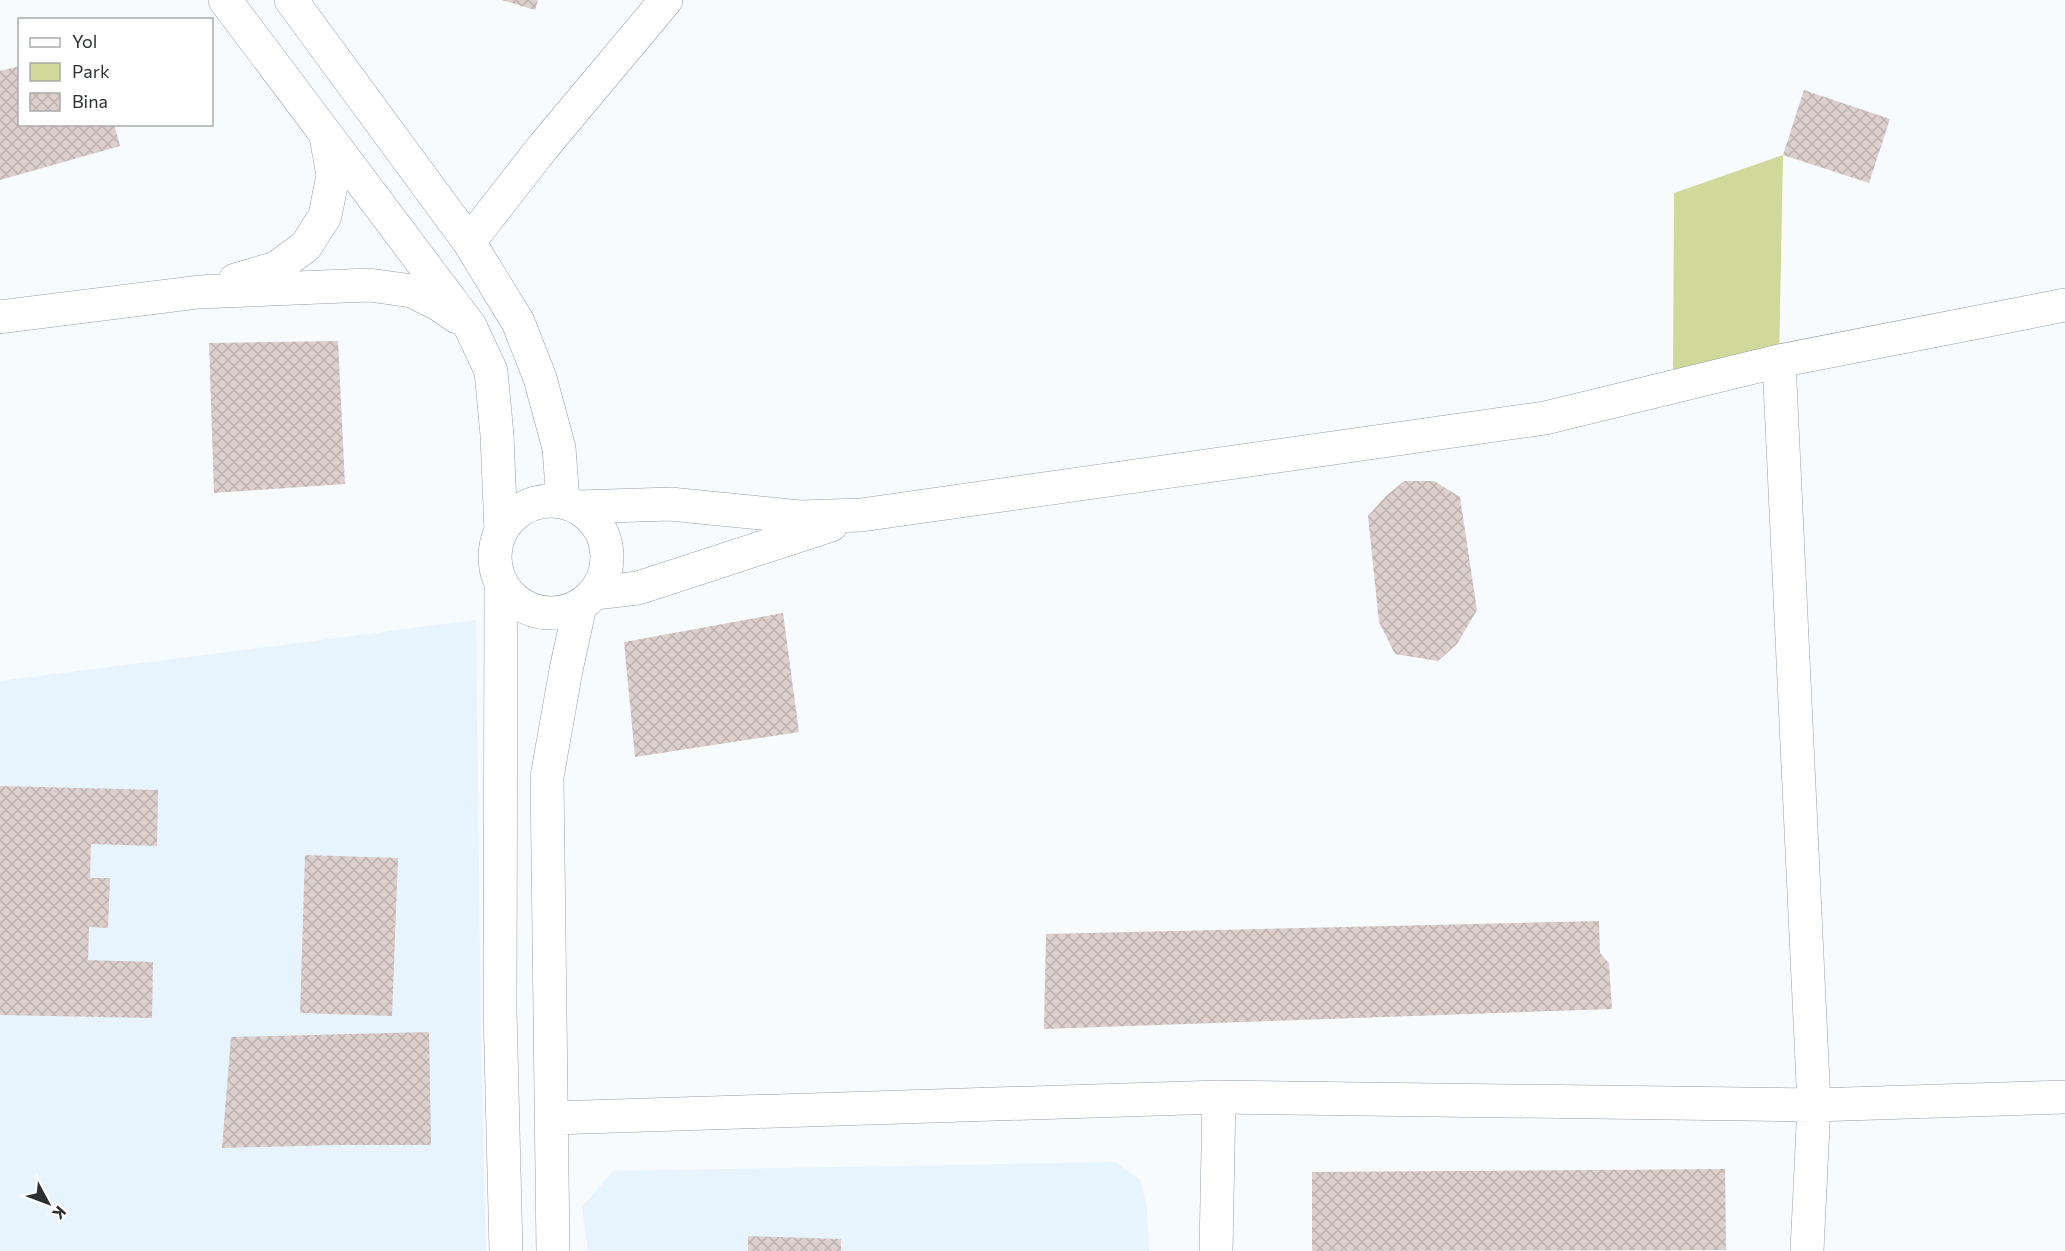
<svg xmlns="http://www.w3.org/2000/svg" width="2065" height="1251" viewBox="0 0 2065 1251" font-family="Commissioner,sans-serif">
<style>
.built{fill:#e7f4fe}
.green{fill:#d0d89a}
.building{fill:url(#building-cross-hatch)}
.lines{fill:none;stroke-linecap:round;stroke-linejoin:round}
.minor-casing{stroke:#969fa6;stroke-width:34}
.minor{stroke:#fff;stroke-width:33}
</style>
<defs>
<pattern id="building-cross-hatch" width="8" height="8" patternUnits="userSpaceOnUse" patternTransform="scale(1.5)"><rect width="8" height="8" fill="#dccfcc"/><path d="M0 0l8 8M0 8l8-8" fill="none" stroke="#bdb2b0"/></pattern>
</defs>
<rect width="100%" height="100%" fill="#f7fbfe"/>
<path class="built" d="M476 620 481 1039 486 1251H0V681Z
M1115 1162 1140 1180 1147 1207 1149 1251H588L582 1207 613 1171Z"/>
<path class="green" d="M1783 155 1779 361 1673 387 1674 193Z"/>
<path class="building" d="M502 0H538L535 10Z
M20 66V124H114L120 146 0 180V71Z
M1804 90 1890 119 1869 183 1783 155Z
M338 341 345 484 214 493 209 343Z
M1404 481H1434L1460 497 1477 610 1457 644 1438 661 1395 654 1379 622 1368 516 1386 496Z
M783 613 799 732 635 757 624 642Z
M0 786 158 790 157 846 91 844 90 878H110L108 928 89 927 88 960 153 962 152 1018 0 1015Z
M305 855 398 858 392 1016 300 1013Z
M1599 921 1600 953 1609 963 1612 1009 1044 1029 1046 934Z
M429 1032 431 1145H336L222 1148 231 1037Z
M1725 1169 1726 1250 1312 1251V1172Z
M748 1236 841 1239V1251H748Z"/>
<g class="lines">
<g class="minor-casing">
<path id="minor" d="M225 0 470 326 491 371 497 435 501 531
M291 0 469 242 518 322 540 378 559 448 563 501
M469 242 543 147 666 0
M235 280 276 268 306 246 325 216 333 175 326 136
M0 317 199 292 369 285 412 291 440 305 457 317
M1779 361 1814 1105 1807 1251
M495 557a56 56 0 1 1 112 0a56 56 0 1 1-112 0Z
M578 507 670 504 800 517 861 515 1545 418 1779 361 2065 305
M501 583 500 1010 506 1251
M595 593 638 588 831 525
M552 1118 1219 1097 1814 1105 2065 1097
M553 1251 547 777 566 670 580 606
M1216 1251 1219 1097"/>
</g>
<use href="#minor" class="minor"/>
</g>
<rect x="18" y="18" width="195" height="108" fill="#ffffff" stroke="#abacad" stroke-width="1.5"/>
<rect x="30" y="38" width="30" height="9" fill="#ffffff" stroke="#abacad" stroke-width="1.5"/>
<text x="72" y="48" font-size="18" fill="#2c3032">Yol</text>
<rect x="30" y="63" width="30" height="18" fill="#d0d89a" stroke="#abacad" stroke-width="1.5"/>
<text x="72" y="78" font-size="18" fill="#2c3032">Park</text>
<rect x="30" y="93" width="30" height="18" fill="url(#building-cross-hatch)" stroke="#abacad" stroke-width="1.5"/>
<text x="72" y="108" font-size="18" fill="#2c3032">Bina</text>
<g transform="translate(48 1203) rotate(131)" stroke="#ffffff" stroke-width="4.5" paint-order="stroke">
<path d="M0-4.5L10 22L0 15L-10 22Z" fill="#2c3032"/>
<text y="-9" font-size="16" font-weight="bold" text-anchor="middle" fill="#2c3032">K</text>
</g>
</svg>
